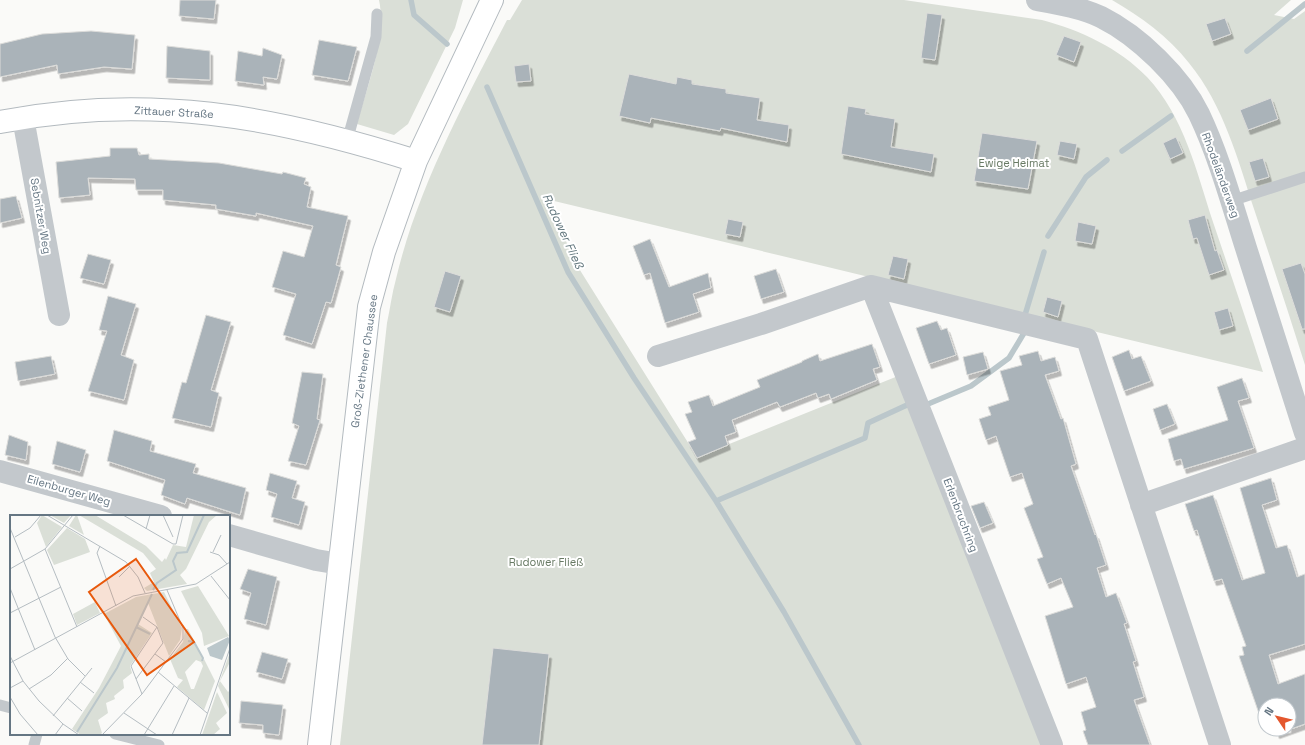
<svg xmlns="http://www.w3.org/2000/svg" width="1305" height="745" viewBox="0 0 1305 745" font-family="'Space Grotesk',sans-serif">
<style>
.green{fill:#dadfd7}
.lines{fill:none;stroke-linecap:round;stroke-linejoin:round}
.stream{stroke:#bbc7cb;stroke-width:5.5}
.building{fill:#aab3b9;stroke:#dcdcda;filter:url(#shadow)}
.secondary-casing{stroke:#b3babf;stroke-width:24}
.lane{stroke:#c3c8cc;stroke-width:11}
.street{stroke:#c3c8cc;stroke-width:22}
.secondary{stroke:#fff;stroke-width:22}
.labels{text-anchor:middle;stroke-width:4;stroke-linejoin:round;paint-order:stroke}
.street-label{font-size:11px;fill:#657683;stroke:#fff}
.park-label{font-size:11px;fill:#687a64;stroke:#fff}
.water-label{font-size:12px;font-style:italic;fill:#60757c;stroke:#fff}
.inset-river{fill:none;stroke:#bbc7cb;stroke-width:2}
.inset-road{fill:none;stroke:#b5bdc2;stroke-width:1}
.view{fill:#e8590c;fill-opacity:0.15;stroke:#e8590c;stroke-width:2}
.inset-edge{fill:none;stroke:#657683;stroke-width:2}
</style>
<defs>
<filter id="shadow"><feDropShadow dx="2.5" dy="4.5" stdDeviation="0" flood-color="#0004"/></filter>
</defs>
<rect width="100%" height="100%" fill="#fafaf8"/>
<path class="green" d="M379 0H463L455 28 408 124 394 135 357 124C367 86 387 38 379 0Z
M522 0H904L1042 20C1080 30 1119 48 1147 77 1184 116 1197 173 1213 222 1230 272 1247 322 1263 372L550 200 573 259 697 457 898 376 1043 745H340L387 323C390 309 392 293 396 279 417 189 465 101 507 20H510Z
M1112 0H1291L1274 15 1294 19 1305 11V365C1289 314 1272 263 1255 212 1238 160 1224 106 1189 63 1168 36 1141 17 1112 0Z"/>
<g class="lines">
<path class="stream" d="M411 0 414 15 447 44
M1247 51 1305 4
M487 87 568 272 634 378 716 501 784 612 859 745
M1122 151 1171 116
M1048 236 1086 177 1107 160
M1025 315 1044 252
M928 404 971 386 1009 358 1024 333
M716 501 865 438 868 423 907 405"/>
</g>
<path class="building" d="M180 0H216L214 19 179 16Z
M927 13 942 15 935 60 921 58Z
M1225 18 1231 34 1212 41 1206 24Z
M91 31 135 35 132 69 104 67 58 74 57 65 0 77V44L42 34Z
M1064 36 1081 42 1074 62 1056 55Z
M319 40 357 47 348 81 312 75Z
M167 46 210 51V80L166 78Z
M263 48 282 55 277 79 263 77 264 85 235 81 238 51 262 56Z
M529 64 531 81 516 82 514 66Z
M629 74 676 84 677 77 692 80V84L726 89V93L760 98 757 120 789 125 787 142 721 128 720 131 651 118 650 123 619 116Z
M1271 98 1278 119 1248 130 1240 110Z
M848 106 866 109 865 114 895 119 891 147 934 154 931 172 841 154Z
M982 133 1037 141 1028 189 974 181Z
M1176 137 1183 153 1170 159 1163 143Z
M1060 141 1077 144 1074 159 1057 155Z
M110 148H137L139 155 149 154V159L219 163 282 174 283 172 306 178 304 184 311 187 307 207 348 216 336 265 341 267 331 303 326 302 312 344 283 335 296 294 272 287 283 251 304 257 313 226 256 213V216L216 209V205L163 200V190H136L135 179 88 178 90 195 59 198 56 162 110 156Z
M1263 158 1269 177 1255 181 1249 162Z
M16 196 22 218 0 223V199Z
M1205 215 1215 251 1217 250 1224 270 1209 275 1197 238 1193 239 1188 220Z
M728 219 743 222 740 237 725 234Z
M1078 222 1096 226 1092 244 1075 241Z
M650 239 669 287 708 273 711 288 693 294 699 312 665 323 650 273 644 275 633 246Z
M88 254 111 260 104 284 80 278Z
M893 256 908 259 904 279 888 275Z
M1301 263 1305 274V329H1302L1282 269Z
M776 269 784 292 761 299 754 276Z
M445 271 461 276 450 312 434 307Z
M108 296 136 304 121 355 134 360 124 400 88 391 107 331 99 330Z
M1047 297 1062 301 1058 317 1043 312Z
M1228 308 1233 326 1219 330 1214 312Z
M206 315 231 322 211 390 219 393 211 427 172 418 182 382 186 383Z
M937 321 941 330 947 328 956 355 929 364 916 328Z
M872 344 880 367 873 369 877 380 831 399 829 394 818 398 816 393 780 407 777 402 732 420 736 432 725 436 728 445 697 458 688 442 696 439 685 414 692 412 688 402 709 395 713 406 760 387 757 380 802 362V361L818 354 820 361Z
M1129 350 1132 359 1141 356 1151 381 1124 391 1112 357Z
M1038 351 1041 361 1055 357 1059 371 1045 375 1061 419 1063 418 1076 464 1071 466 1095 535 1096 534 1106 565 1097 568 1106 597 1116 593 1127 623 1124 624 1136 661 1133 662 1144 697 1134 700 1150 745H1088L1083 731 1086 730 1081 712 1096 707 1086 677 1066 684 1045 616 1073 607 1061 578 1047 584 1037 559 1043 557 1024 508 1033 504 1022 473 1010 477 996 436 986 440 979 419 991 415 988 407 1009 400 1000 371 1022 365 1019 356Z
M983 352 988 369 967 375 963 357Z
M51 356 55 374 18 381 15 362Z
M302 372 323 374 317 419 320 420 306 465 288 461 299 426 292 423Z
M1242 378 1249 398 1238 401 1254 448 1184 469 1181 459 1174 461 1168 439 1228 420 1217 387Z
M1167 404 1175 424 1160 430 1153 409Z
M114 430 152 441 150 451 196 464 193 473 246 488 240 515 187 498 185 504 161 495 165 480 107 461Z
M9 435 28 442 26 460 5 455Z
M57 441 86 450 80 472 52 464Z
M270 473 297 481 292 498 305 502 299 525 271 517 277 494 266 490Z
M1271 478 1277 500 1262 505 1276 548 1287 545 1297 577 1305 574V644L1269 655 1278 684 1305 674V724L1277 734 1276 729H1289V705H1265V724L1263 725 1239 656 1244 655 1242 647 1246 646 1222 579 1214 581 1197 530 1194 531 1185 504 1213 495 1242 580 1265 573 1240 488Z
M984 502 993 523 980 528 971 506Z
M248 569 277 577 266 625 244 619 251 593 240 589Z
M493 648 549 654 539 745H482Z
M262 652 288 659 282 679 256 672Z
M241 701 283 705 279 735 263 733V725L239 723Z"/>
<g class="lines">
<g class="secondary-casing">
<path id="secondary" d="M0 122C147 93 275 116 416 161
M319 745 369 307 384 252 416 161 492 0"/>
</g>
<path class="lane" d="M347 141 376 37 377 14
M1231 201 1305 177
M0 705 11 708
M115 734 159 745
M34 745 37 734"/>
<path class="street" d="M1037 0C1059 4 1082 8 1101 17 1139 36 1181 77 1199 114 1219 156 1232 204 1246 248 1266 310 1285 372 1305 433
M23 118 59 315
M871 286 1052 745
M658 356 761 324 871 286 1087 339 1220 745
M0 471 161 516
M1141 505 1305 448
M229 535 316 560 340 564"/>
<use href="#secondary" class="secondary"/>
</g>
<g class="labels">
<g class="street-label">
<text transform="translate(174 112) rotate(3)" y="4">Zittauer Straße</text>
<text transform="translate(1221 175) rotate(70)" y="4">Rhodeländerweg</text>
<text transform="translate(41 216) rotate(80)" y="4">Sebnitzer Weg</text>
<text transform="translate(364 361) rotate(-82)" y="4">Groß-Ziethener Chaussee</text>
<text transform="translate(69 490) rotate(16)" y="4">Eilenburger Weg</text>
<text transform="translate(961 515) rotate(69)" y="4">Erlenbruchring</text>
</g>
<g class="park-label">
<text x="1014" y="167">Ewige Heimat</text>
<text x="546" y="566">Rudower Fließ</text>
</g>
<g class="water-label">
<text transform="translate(563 231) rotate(65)" y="4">Rudower Fließ</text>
</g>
</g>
<g transform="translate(10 515)">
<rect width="220" height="220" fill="#fafaf8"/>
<path d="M32 0 52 12 36 32 27 8ZM40 0H61L54 8ZM66 0H67L74 20 59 11ZM69 0H85L136 31 152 47 155 43 156 45 163 30 176 32 184 0H207L199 7 176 54 170 60 177 69 137 76 134 73 144 67 140 58 146 54 133 38ZM57 13 75 24 80 37 44 50 37 35ZM188 71 219 121 194 131 192 118 171 76ZM154 77 172 113 170 125 159 141 138 88 128 109 142 118 120 151 122 158 113 165 114 173 104 181 105 184 96 188 98 198 88 205 92 218 90 220H71L62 214 89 173 111 131 94 99 126 82ZM85 87 90 98 67 110 63 99ZM175 114H178L193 143 192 146 194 144 205 166 194 195 167 172 173 165 168 163 160 144 173 127ZM186 145 191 147 193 151 184 174H181L175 157ZM219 140 220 147 210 166 218 177 220 175V196L208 171ZM207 177 217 198 206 208 210 214 203 220H192Z" fill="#dadfd7" fill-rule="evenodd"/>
<path d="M218 122 220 125 212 145 200 141 197 133Z" fill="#bbc7cb"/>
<path class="inset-river" d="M143 75 147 68 166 55 163 46 167 38 177 37 194 0M126 112 140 119M178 126 184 127 193 143 192 146M67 217 107 153 142 79"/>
<path class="inset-road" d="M37 0 116 47 128 62 135 78M113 0 163 29H166L173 0M153 0 163 22M0 13 45 122 58 144 75 161M136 14 140 0M5 22 20 13 31 0M90 31 87 38 106 91M35 34 67 112M200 37 209 40 217 49M203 37 211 20M0 54 35 34 63 0M201 61 220 85M109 62 120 51M0 73 25 135M0 98 51 72M145 139 156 147M0 141 13 166 29 186 53 209 69 220M0 148 123 81 186 69 220 47M148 157 197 198M126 164 153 128 147 112 133 102M70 167 84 178M0 173 13 166M19 174 41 160 58 143M132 179 121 151 147 112M0 182 10 199 28 220M57 183 72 196M114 198 147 220M43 201 82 153M45 220 53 209M92 220 132 179 173 124V113L157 75M134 220 164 171M162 220 179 183M190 220 220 133"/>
<path class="view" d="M126 44 184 127 137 160 79 77Z"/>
<rect width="220" height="220" class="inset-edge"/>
</g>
<g transform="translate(1277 717) rotate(305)"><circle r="19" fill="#ffffff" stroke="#c1c8cd"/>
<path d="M0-3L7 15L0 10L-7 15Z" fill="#e4572e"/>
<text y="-6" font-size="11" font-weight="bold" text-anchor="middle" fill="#657683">N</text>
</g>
</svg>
